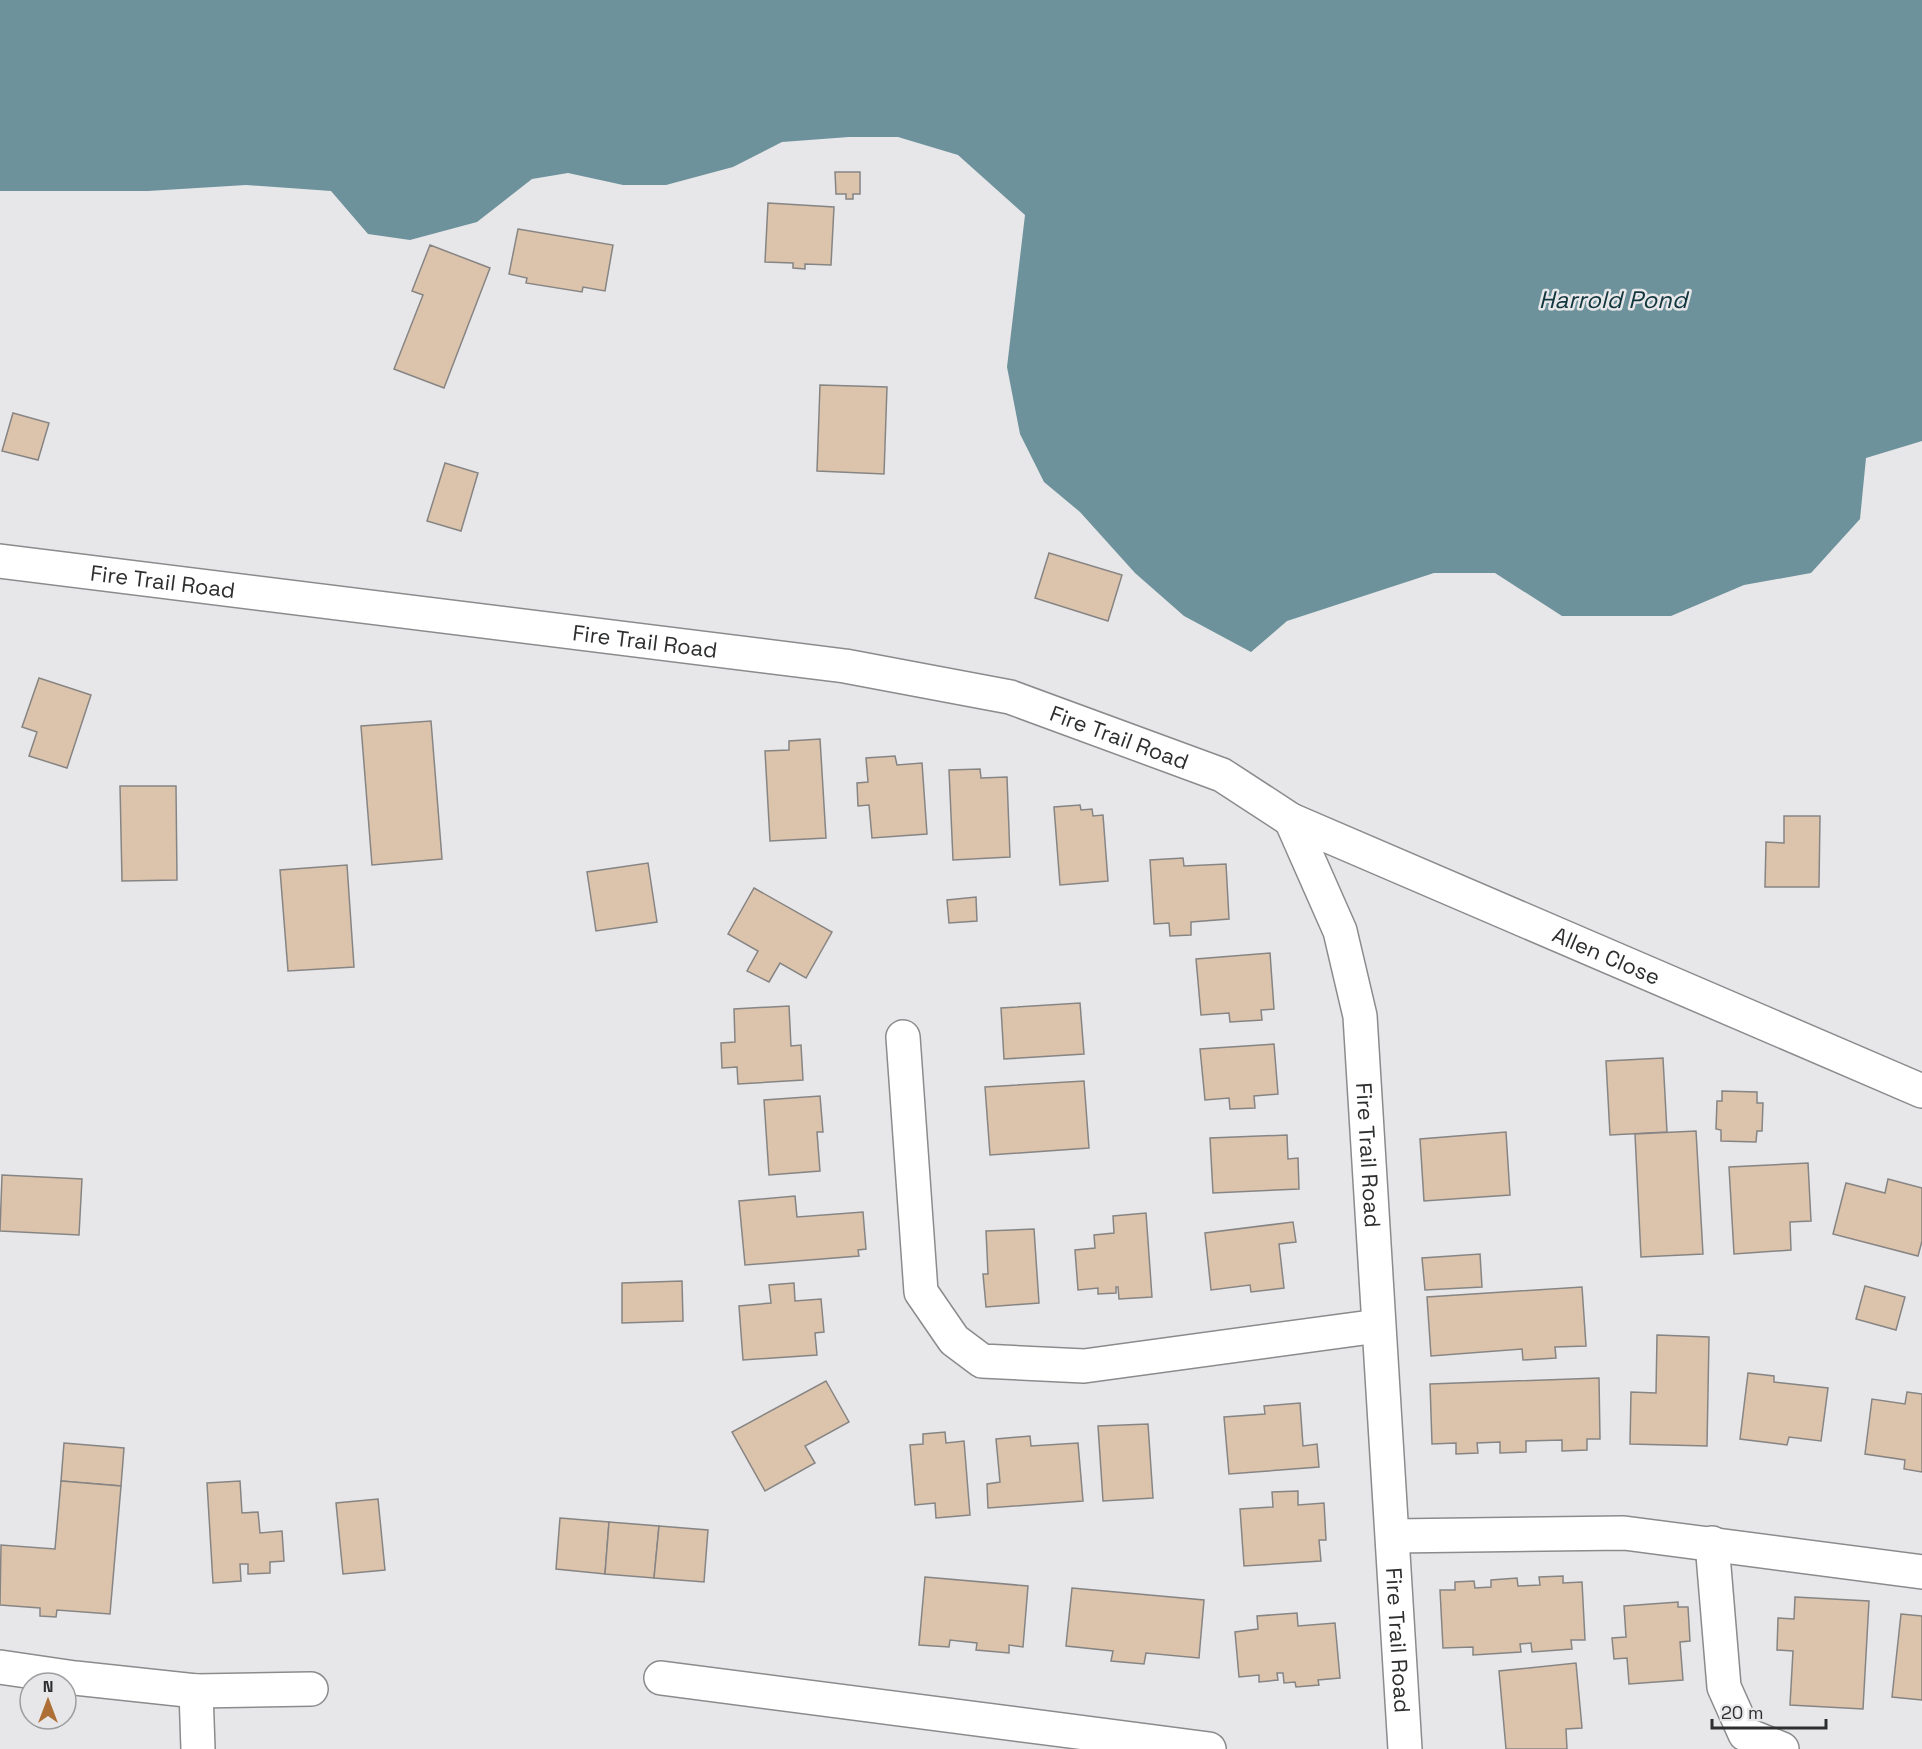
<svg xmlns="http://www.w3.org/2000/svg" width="1922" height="1749" viewBox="0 0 1922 1749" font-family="'Space Grotesk',sans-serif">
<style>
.water{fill:#6e929c}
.building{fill:#dcc3ac;stroke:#878584;stroke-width:1.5}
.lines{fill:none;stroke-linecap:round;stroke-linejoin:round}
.minor-casing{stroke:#8a8b8c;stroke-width:36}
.minor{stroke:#fff;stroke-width:33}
.labels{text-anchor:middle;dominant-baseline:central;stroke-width:5;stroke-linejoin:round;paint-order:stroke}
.street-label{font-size:22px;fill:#2d2e2e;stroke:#e7e7e9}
.water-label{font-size:24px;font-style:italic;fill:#11363e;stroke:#e7e7e9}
</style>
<rect width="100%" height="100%" fill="#e7e7e9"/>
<path class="water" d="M0,0H1922V441L1866,458L1860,519L1811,573L1744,585L1671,616H1562L1495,573H1434L1287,621L1251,652L1184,616L1135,573L1080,512L1044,482L1020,434L1007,367L1025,215L958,155L898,137H849L782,142L733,167L666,185H623L568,173L532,179L477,222L410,240L368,234L331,191L246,185L148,191H0Z"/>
<g class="building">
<path d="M835,172H860V194H853V199H846V194H836Z"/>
<path d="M768,203L834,207L831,265L805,264V269L793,268V263L765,262Z"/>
<path d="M518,229L613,245L605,291L583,287L582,292L526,283L527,278L509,274Z"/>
<path d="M430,245L490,268L444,388L394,369L423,295L412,291Z"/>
<path d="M820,385L887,387L884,474L817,471Z"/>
<path d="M13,413L49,423L38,460L2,451Z"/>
<path d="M445,463L478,473L461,531L427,521Z"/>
<path d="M1049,553L1122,575L1108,621L1035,598Z"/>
<path d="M39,678L91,695L67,768L29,756L37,732L22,727Z"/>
<path d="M431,721L442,859L372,865L361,726Z"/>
<path d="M820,739L826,838L770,841L765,751L789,750V741Z"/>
<path d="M895,756L897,765L922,763L927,834L872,838L869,805L858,806L857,783L868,782L866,758Z"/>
<path d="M980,769L981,778L1007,777L1010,857L953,860L949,770Z"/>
<path d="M120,786H176L177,880L122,881Z"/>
<path d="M1080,805L1081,810L1092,809L1093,816L1103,815L1108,881L1060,885L1054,807Z"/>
<path d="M1784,816H1820L1819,887H1765L1766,842L1784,843Z"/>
<path d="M1183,858L1184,866L1226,864L1229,919L1191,922V935L1170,936L1169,923L1154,924L1150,860Z"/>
<path d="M648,863L657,922L596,931L587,872Z"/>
<path d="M347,865L354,967L288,971L280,870Z"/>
<path d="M754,888L832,932L806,978L780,963L769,982L747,971L758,951L728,934Z"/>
<path d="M976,897L977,921L949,923L947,900Z"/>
<path d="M1270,953L1274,1009L1261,1010L1262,1020L1230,1022L1229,1013L1201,1015L1196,959Z"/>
<path d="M1080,1003L1084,1054L1004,1059L1001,1008Z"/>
<path d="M789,1006L791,1046L801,1045L803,1080L738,1084L737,1067L722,1068L721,1043L735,1042L734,1009Z"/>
<path d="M1274,1044L1278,1094L1254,1096L1255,1108L1230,1109L1229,1098L1205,1100L1200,1049Z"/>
<path d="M1663,1058L1667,1132L1610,1135L1606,1061Z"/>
<path d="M1084,1081L1089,1148L990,1155L985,1087Z"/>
<path d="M1722,1091L1757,1092V1103H1763L1762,1131H1757L1756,1142L1721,1141V1130L1716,1129L1717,1101H1722Z"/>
<path d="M820,1096L823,1132H817L820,1171L769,1175L764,1100Z"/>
<path d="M1696,1131L1703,1254L1641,1257L1635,1134Z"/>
<path d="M1506,1132L1510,1195L1424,1201L1420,1139Z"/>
<path d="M1287,1135L1288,1159L1298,1158L1299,1189L1213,1193L1210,1138Z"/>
<path d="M1808,1163L1811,1221L1790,1222L1791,1250L1734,1254L1729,1167Z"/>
<path d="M2,1175L82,1179L79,1235L0,1231Z"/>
<path d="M1888,1179L1922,1188V1241L1918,1256L1833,1234L1846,1183L1885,1193Z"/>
<path d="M795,1196L797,1217L863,1212L866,1249L858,1250L859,1256L745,1265L739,1201Z"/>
<path d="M1146,1213L1152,1297L1119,1299L1118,1287H1116V1293L1098,1294V1288L1078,1290L1075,1250L1095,1248L1094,1235L1114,1233L1113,1216Z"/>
<path d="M1293,1222L1296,1242L1279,1244L1284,1288L1251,1292L1250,1285L1211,1290L1205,1233Z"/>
<path d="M1034,1229L1039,1303L986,1307L983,1274H988L986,1231Z"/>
<path d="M1480,1254L1482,1287L1425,1290L1422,1258Z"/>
<path d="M682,1281L683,1321L622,1323V1283Z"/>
<path d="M794,1283L795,1301L821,1299L824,1332L815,1333L817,1355L743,1360L739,1306L771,1303L769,1285Z"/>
<path d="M1865,1286L1905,1297L1896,1330L1856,1319Z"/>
<path d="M1582,1287L1586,1346L1555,1347L1556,1358L1523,1360L1522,1349L1431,1356L1427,1297Z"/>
<path d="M1657,1335L1709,1337L1707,1446L1630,1444L1631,1392L1656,1393Z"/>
<path d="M1748,1373L1774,1376V1382L1828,1388L1821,1441L1789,1437L1787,1445L1740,1439Z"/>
<path d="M1599,1378L1600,1439H1587V1450L1562,1451V1440L1526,1441V1452L1500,1453V1442L1477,1443L1478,1453L1456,1454V1443L1432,1444L1430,1384Z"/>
<path d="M826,1381L849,1422L805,1446L815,1463L765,1491L732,1432Z"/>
<path d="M1907,1392L1922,1394V1472L1904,1469L1905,1460L1865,1454L1872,1399L1905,1404Z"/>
<path d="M1300,1403L1303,1446L1317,1444L1319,1467L1229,1474L1224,1417L1265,1414L1264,1406Z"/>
<path d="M1148,1424L1153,1498L1103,1501L1098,1426Z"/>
<path d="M945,1432L946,1443L964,1441L970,1515L936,1518L935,1503L915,1505L910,1445L923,1444V1434Z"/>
<path d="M1030,1436L1031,1446L1078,1443L1083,1501L988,1508L987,1484L1000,1482L996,1439Z"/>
<path d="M64,1443L124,1448L121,1486L61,1481Z"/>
<path d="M61,1481L121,1486L110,1614L57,1610L56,1617L40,1616V1608L0,1605L1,1545L55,1549Z"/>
<path d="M240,1481L242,1513L258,1512L260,1533L282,1531L284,1561L270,1562V1573L248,1574V1564H240L241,1581L213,1583L207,1483Z"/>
<path d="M1298,1491V1505L1324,1503L1326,1540H1319L1321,1561L1244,1566L1240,1509L1273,1507L1272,1492Z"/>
<path d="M378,1499L385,1570L343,1574L336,1503Z"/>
<path d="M560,1518L609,1522L605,1574L556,1569Z"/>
<path d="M609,1522L659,1526L654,1578L605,1574Z"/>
<path d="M659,1526L708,1530L704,1582L654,1578Z"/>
<path d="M1563,1576V1583L1582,1582L1585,1640H1571L1572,1649L1532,1652L1531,1643L1520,1644L1521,1652L1473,1655V1647L1443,1648L1440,1590H1455V1582L1474,1581L1475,1588L1491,1587V1580L1517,1578L1518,1586L1540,1585L1539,1577Z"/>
<path d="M925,1577L1028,1586L1023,1647L1009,1645V1653L976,1650L977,1643L950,1640L949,1647L919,1645Z"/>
<path d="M1072,1588L1204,1600L1199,1658L1146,1653L1144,1664L1111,1661L1113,1651L1066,1646Z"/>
<path d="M1795,1597L1869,1601L1863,1709L1790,1705L1793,1651L1777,1650L1778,1618L1794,1619Z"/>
<path d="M1678,1602V1607H1688L1690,1641L1680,1642L1683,1680L1629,1684L1627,1658L1614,1659L1612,1638L1626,1637L1624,1606Z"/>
<path d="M1297,1613L1298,1626L1335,1623L1340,1678L1318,1680L1319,1685L1296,1687L1295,1682L1284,1683L1283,1673H1277L1278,1680L1259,1682V1675L1239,1677L1235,1632L1258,1629L1257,1616Z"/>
<path d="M1901,1614L1922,1616V1700L1892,1697Z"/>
<path d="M1576,1663L1582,1728L1566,1729L1567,1749H1506L1499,1671Z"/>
</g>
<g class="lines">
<g class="minor-casing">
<g id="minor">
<path id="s1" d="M0,561L845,666L1010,697L1222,775L1291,820L1922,1091"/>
<path id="s2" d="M1291,820L1340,931L1360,1016L1405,1749"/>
<path d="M903,1037L921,1292L954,1340L982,1361L1084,1366L1378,1326"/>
<path d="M1393,1536L1624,1533L1922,1572"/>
<path d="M1712,1543L1724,1687L1745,1734L1782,1749"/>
<path d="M0,1667L75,1678L196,1691L198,1749"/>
<path d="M661,1678L1209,1749"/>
<path d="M196,1691L311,1689"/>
</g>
</g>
<use href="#minor" class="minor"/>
</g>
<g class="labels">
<g class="street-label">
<text stroke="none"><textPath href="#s1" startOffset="164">Fire Trail Road</textPath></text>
<text stroke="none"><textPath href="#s1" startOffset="650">Fire Trail Road</textPath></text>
<text stroke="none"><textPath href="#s1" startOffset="1136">Fire Trail Road</textPath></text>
<text stroke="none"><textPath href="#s1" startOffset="1671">Allen Close</textPath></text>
<text stroke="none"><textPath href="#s2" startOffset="348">Fire Trail Road</textPath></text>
<text stroke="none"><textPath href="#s2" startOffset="834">Fire Trail Road</textPath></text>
</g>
<g class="water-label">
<text x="1613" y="299">Harrold Pond</text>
</g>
</g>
<g transform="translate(48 1701)"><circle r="28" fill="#e7e7e9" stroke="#9d9d9e" stroke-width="1.5"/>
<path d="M0-4.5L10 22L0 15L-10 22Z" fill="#ae6f36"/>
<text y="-9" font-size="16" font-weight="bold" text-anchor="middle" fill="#2d2e2e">N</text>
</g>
<path d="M1712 1719v9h114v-9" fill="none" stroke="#2d2e2e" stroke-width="3"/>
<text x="1721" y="1719" font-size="18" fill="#2d2e2e" stroke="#e7e7e9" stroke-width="4.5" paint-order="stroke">20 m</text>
</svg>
